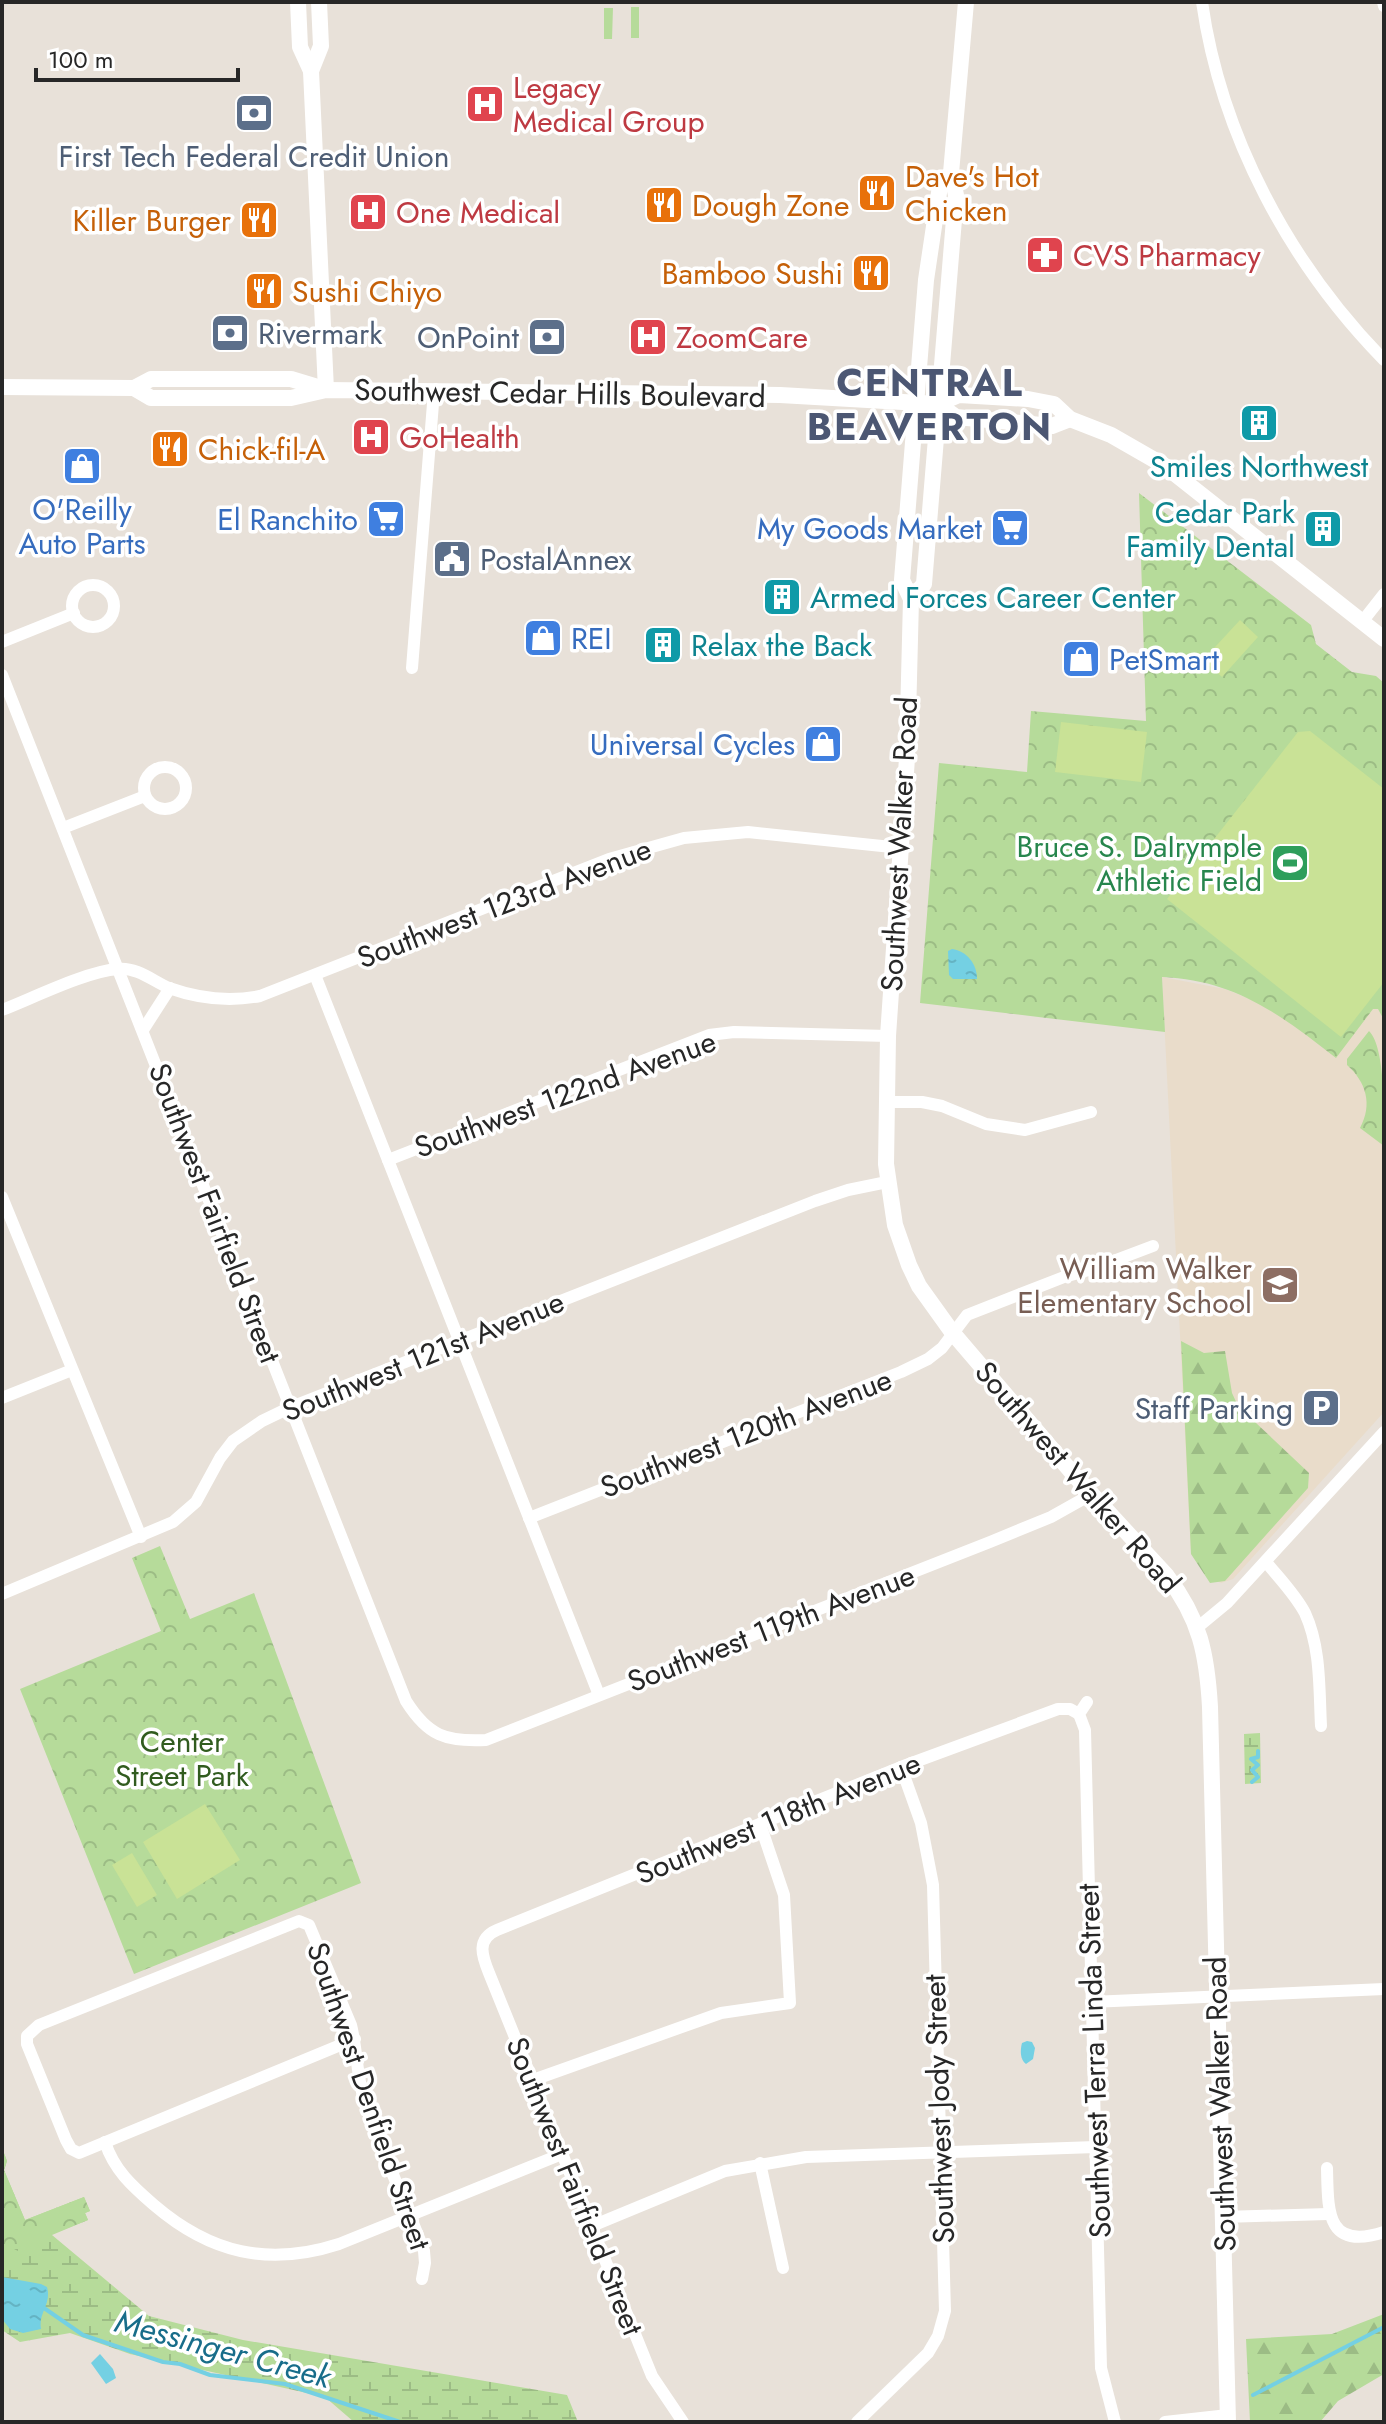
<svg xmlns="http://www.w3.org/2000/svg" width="1386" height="2424" viewBox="0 0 1386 2424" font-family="Jost,sans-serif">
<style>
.education{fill:#e9dcca}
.grass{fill:#b6db9a}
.forest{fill:url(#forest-firs)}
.wetland{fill:url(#wetland-marsh)}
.park{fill:url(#park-crowns)}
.pitch{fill:#c9e296}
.water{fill:url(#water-ripples)}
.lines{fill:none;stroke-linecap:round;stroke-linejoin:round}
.stream{stroke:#74d0e3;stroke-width:4}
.street{stroke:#fff;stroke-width:12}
.secondary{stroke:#fff;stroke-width:16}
.labels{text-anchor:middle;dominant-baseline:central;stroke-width:7;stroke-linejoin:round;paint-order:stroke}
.health-label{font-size:30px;fill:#be3a42;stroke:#fff;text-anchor:start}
.service-label{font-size:30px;fill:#4e5e75;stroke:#fff;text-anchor:start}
.food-label{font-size:30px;fill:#c56008;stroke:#fff;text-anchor:start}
.street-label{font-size:30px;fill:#272727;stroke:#fff}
.culture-label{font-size:30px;fill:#0d838f;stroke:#fff;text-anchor:start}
.shop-label{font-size:30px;fill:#366cbe;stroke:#fff;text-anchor:end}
.leisure-label{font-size:30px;fill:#27864d;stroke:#fff;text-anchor:end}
.education-label{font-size:30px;fill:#785e54;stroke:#fff;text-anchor:end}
.park-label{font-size:30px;fill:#315c1f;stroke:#fff}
.water-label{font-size:32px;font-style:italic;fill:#186d8a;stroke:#fff}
.district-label{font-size:38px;font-weight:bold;letter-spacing:2px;fill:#4c5773;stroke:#fff}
</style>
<defs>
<pattern id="forest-firs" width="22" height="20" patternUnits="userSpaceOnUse" patternTransform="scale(2)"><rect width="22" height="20" fill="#b6db9a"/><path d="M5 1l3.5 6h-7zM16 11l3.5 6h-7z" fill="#9cbc85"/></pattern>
<pattern id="wetland-marsh" width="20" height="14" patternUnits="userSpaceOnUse" patternTransform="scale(2)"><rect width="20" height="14" fill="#b6db9a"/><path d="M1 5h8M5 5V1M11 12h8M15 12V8" fill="none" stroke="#9cbc85"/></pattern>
<pattern id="park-crowns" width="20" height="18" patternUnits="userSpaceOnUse" patternTransform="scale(2)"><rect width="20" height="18" fill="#b6db9a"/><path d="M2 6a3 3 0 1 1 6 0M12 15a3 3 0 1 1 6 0" fill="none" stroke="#9cbc85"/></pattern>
<pattern id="water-ripples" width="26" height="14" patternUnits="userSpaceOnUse" patternTransform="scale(2)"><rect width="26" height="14" fill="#74d0e3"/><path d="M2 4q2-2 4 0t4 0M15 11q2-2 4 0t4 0" fill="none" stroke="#64b3c3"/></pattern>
</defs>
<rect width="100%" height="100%" fill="#e8e1d9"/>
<path class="education" d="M1162,977L1225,989L1260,1003L1287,1019L1378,1008L1384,1020V1412L1233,1579L1221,1583L1210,1578L1191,1554Z"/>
<g class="grass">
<rect x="631" y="7" width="8" height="31"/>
<path d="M604,8H613L612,39H604Z"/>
</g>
<g class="forest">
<path d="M1181,1341L1204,1353L1225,1351L1232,1393L1238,1406L1309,1473L1308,1488L1225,1581L1210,1583L1191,1554Z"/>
<path d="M1384,2314V2374L1338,2401L1320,2422H1250L1246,2339L1332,2334Z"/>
</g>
<g class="wetland">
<path d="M1260,1733L1261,1783L1245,1784L1244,1734Z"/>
<path d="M2,2148L7,2161L4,2170L25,2220L84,2197L90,2211L85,2213L88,2220L52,2235L149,2316L243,2340L567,2395L578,2422H354L325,2397L130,2354L70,2333L20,2342L2,2330Z"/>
</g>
<g class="park">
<path d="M1139,493L1311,625L1316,644L1352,672L1376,676L1384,683V1020L1378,1009H1373L1336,1058C1281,1015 1235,980 1162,977L1165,1032L920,1003L939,763L1027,772L1031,711L1146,721Z"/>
<path d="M1369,1031C1386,1047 1384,1119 1384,1146L1360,1128C1373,1104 1366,1082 1347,1065V1059Z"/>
<path d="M160,1546L190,1619L254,1593L361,1883L134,1974L20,1689L161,1631L132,1558Z"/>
<path d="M2,2148L7,2161L4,2170L25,2220L84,2197L90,2211L85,2213L88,2220L14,2249L24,2254L2,2263Z"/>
</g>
<g class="pitch">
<path d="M1240,620L1258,637L1222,677L1203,660Z"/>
<path d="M1061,722L1147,732L1141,782L1055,772Z"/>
<path d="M1310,731L1384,789V982L1341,1037L1167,899L1298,732Z"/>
<path d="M205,1804L240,1860L177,1899L143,1842Z"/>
<path d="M132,1853L157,1895L137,1907L112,1865Z"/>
</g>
<g class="water">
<path d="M952,949C967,951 977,964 977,979H953L949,975L948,951Z"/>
<path d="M1027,2041L1032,2042L1035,2048L1033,2059L1026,2064C1020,2060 1020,2050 1022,2043Z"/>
<path d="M2,2277L41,2284L47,2287C52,2304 38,2313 41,2329L23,2333L10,2329L2,2319Z"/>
<path d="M100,2354L113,2369L116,2378L106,2384L91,2363Z"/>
</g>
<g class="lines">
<g class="stream">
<path d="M1252,1782L1258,1777L1252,1770L1258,1765L1251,1759L1258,1757V1751"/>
<path d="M44,2308L83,2335L163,2362L180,2364L210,2375L285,2384L400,2422"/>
<path d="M1253,2395L1384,2327"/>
</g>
<g class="street">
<path d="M1202,2C1221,136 1290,264 1384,360"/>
<path d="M1383,2L1384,6"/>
<circle cx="93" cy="606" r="21"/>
<path d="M1362,622L1384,594"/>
<path d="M2,642L74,613"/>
<path d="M412,668L434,391"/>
<path d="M2,675L406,1701C428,1736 446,1742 486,1740L990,1542L1051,1517L1092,1494"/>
<circle cx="165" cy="788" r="21"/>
<path d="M63,828L145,796"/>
<path d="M315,975L599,1695"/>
<path d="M2,1010C33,998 87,971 118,969C137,967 153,981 169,988C200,999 229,1002 260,996L609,859L684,838L748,832L901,848"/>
<path d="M143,1030L170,988"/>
<path d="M886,1102H922L942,1106L986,1124L1025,1130L1091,1112"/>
<path d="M388,1160L709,1035L734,1032L888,1036"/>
<path d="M2,1197L141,1537"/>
<path d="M2,1398L72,1370"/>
<path d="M529,1518L901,1372L928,1359L942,1348L967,1315L1064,1277L1092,1269L1153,1246"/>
<path d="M1266,1562C1279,1578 1295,1594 1305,1613C1321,1648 1319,1688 1321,1726"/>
<path d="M2,1594L173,1522L196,1502L220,1458L233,1441L262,1421L291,1407L815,1201L848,1190L887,1182"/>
<path d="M1198,1627L1227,1603L1384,1432"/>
<path d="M1087,1702L1079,1714L1085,1730L1101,2368L1115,2422"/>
<path d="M1091,2002L1384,1989"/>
<path d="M355,2039L79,2153L71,2149L66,2140L27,2044V2036L39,2025L299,1921L309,1925L351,2025C357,2049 357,2078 364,2099C381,2151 405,2200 424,2251L425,2263L422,2279"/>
<path d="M533,2080L721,2013L790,2003L784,1895L760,1824"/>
<path d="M105,2142C114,2170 132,2186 154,2205C210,2253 268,2267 339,2244L562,2154"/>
<path d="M760,2163L783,2268"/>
<path d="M1327,2168C1328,2211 1326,2251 1384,2232"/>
<path d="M1223,2217L1328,2214"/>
<path d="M592,2226L725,2171L806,2157L1096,2147"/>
<path d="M683,2422L652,2376L489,1973C482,1956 476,1939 497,1930L901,1767L1058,1709H1070L1079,1714"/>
<path d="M857,2422L928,2353L938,2336L945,2311L933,1885L921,1823L901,1767"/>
<path d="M1165,2422L1228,2415"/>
</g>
<g class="secondary">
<path d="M298,2L300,47L311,71L326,390"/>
<path d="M311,71L321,46L319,2"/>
<path d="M951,173L940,186L926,280L902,580L911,599L907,758L888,1036L886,1164L895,1225L909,1265L919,1286L952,1332L1075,1476L1167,1576C1200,1619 1207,1654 1210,1707L1228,2422"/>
<path d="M2,387L134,388L151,379H291L324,389"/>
<path d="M134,388L151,398H291L326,390L780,395L938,404L959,395L1028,399L1054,404L1070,419L1111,435L1165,466L1384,639"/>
<path d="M938,404L956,417L1052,426L1070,419"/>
<path d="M911,599L924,584L956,195L951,173L966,2"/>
</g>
</g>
<defs>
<g id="hospital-square" transform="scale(2)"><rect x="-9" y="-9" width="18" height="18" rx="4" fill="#e0444e" stroke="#fff"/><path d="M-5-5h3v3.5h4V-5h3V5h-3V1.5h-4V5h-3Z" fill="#fff"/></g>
<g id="bank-square" transform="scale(2)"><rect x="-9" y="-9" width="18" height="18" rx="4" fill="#5c6f8a" stroke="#fff"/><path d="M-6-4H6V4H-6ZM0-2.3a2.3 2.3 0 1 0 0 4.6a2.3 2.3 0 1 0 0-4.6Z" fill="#fff"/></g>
<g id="restaurant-square" transform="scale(2)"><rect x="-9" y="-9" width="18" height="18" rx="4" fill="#e8710a" stroke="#fff"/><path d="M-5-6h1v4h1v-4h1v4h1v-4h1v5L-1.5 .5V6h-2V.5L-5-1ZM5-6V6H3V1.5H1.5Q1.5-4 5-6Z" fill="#fff"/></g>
<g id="pharmacy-square" transform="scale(2)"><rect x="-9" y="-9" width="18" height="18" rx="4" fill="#e0444e" stroke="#fff"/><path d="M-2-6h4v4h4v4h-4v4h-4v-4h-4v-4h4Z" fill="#fff"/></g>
<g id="building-square" transform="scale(2)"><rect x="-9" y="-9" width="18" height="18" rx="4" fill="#0f9aa8" stroke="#fff"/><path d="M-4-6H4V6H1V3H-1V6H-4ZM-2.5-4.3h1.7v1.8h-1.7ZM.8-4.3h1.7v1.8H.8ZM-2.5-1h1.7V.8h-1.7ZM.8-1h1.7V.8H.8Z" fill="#fff"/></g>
<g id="shop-square" transform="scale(2)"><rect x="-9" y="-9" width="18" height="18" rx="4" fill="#3f7fe0" stroke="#fff"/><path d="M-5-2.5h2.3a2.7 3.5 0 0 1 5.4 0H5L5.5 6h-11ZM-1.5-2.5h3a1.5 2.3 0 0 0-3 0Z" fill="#fff"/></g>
<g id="supermarket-square" transform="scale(2)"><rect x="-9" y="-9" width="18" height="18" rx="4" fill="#3f7fe0" stroke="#fff"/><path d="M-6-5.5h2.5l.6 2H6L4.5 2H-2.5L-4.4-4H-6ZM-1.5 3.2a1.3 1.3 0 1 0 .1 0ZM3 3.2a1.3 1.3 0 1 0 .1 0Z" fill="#fff"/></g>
<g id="civic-square" transform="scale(2)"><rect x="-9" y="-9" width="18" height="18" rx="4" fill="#5c6f8a" stroke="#fff"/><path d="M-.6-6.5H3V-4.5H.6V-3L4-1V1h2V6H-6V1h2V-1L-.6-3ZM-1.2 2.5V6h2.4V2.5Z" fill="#fff"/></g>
<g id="stadium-square" transform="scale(2)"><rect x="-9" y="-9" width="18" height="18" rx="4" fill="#2e9e5b" stroke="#fff"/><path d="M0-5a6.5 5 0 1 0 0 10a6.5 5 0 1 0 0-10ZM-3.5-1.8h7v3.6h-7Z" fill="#fff"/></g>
<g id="school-square" transform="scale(2)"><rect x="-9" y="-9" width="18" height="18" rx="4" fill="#8d6e63" stroke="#fff"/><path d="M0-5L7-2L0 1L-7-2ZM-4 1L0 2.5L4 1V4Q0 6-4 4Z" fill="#fff"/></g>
<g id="parking-square" transform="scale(2)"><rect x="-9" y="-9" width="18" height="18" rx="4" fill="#5c6f8a" stroke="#fff"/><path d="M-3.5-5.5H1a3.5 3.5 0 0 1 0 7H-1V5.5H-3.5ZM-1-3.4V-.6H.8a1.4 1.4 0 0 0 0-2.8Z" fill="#fff"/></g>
</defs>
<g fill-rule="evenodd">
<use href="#hospital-square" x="485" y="104"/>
<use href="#bank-square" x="254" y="113"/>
<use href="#restaurant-square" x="877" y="193"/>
<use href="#restaurant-square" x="664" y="205"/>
<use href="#hospital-square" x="368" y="212"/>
<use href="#restaurant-square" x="259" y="220"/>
<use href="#pharmacy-square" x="1045" y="255"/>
<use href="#restaurant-square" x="871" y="273"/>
<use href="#restaurant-square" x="264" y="291"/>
<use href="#bank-square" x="230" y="333"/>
<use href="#bank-square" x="547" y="337"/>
<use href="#hospital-square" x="648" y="337"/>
<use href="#building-square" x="1259" y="423"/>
<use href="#hospital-square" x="371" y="437"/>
<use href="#restaurant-square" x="170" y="449"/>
<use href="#shop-square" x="82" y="466"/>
<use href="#supermarket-square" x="386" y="519"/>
<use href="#supermarket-square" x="1010" y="528"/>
<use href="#building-square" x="1323" y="529"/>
<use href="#civic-square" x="452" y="559"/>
<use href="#building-square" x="782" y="597"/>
<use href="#shop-square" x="543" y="638"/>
<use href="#building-square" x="663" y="645"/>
<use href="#shop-square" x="1081" y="659"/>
<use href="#shop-square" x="823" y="744"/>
<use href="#stadium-square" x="1290" y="863"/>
<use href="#school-square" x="1280" y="1285"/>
<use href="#parking-square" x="1321" y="1408"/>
</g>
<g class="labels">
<g class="health-label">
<text x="513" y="87">Legacy<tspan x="513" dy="34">Medical Group</tspan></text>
<text x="396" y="212">One Medical</text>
<text x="1073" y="255">CVS Pharmacy</text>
<text x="676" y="337">ZoomCare</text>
<text x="399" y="437">GoHealth</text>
</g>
<g class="service-label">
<text x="254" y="156" text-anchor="middle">First Tech Federal Credit Union</text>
<text x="258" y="333">Rivermark</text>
<text x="519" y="337" text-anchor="end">OnPoint</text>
<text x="480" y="559">PostalAnnex</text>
<text x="1293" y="1408" text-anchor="end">Staff Parking</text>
</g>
<g class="food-label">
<text x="905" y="176">Dave's Hot<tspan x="905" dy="34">Chicken</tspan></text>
<text x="692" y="205">Dough Zone</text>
<text x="231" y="220" text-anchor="end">Killer Burger</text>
<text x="843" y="273" text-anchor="end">Bamboo Sushi</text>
<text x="292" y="291">Sushi Chiyo</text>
<text x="198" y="449">Chick-fil-A</text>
</g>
<g class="street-label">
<text transform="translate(560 393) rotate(1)">Southwest Cedar Hills Boulevard</text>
<text transform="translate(899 844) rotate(-87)">Southwest Walker Road</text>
<text transform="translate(504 903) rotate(-21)">Southwest 123rd Avenue</text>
<text transform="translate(565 1094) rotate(-20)">Southwest 122nd Avenue</text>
<text transform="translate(215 1213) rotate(69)">Southwest Fairfield Street</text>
<text transform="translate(423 1356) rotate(-22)">Southwest 121st Avenue</text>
<text transform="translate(746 1433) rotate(-21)">Southwest 120th Avenue</text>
<text transform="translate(1078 1477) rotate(49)">Southwest Walker Road</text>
<text transform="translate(771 1628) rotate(-21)">Southwest 119th Avenue</text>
<text transform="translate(778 1818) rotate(-22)">Southwest 118th Avenue</text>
<text transform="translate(1094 2061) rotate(-92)">Southwest Terra Linda Street</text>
<text transform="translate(369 2096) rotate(71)">Southwest Denfield Street</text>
<text transform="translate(1220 2104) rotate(-92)">Southwest Walker Road</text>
<text transform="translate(939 2109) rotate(-92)">Southwest Jody Street</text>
<text transform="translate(575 2186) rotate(68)">Southwest Fairfield Street</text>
</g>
<g class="culture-label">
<text x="1259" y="466" text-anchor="middle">Smiles Northwest</text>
<text x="1295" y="512" text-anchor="end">Cedar Park<tspan x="1295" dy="34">Family Dental</tspan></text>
<text x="810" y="597">Armed Forces Career Center</text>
<text x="691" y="645">Relax the Back</text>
</g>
<g class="shop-label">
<text x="82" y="509" text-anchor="middle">O'Reilly<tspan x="82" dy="34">Auto Parts</tspan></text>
<text x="358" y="519">El Ranchito</text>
<text x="982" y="528">My Goods Market</text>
<text x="571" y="638" text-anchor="start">REI</text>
<text x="1109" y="659" text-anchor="start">PetSmart</text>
<text x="795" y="744">Universal Cycles</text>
</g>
<g class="leisure-label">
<text x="1262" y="846">Bruce S. DaIrymple<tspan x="1262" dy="34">Athletic Field</tspan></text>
</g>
<g class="education-label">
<text x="1252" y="1268">William Walker<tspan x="1252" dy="34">Elementary School</tspan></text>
</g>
<g class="park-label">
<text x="182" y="1741">Center<tspan x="182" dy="34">Street Park</tspan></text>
</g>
<g class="water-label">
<text transform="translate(223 2349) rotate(15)">Messinger Creek</text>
</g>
<g class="district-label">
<text x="930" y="382">CENTRAL<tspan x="930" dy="44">BEAVERTON</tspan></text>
</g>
</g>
<rect width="1386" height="2424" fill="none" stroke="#272727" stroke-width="8"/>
<path d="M36 68v12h202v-12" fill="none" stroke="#272727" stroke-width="4"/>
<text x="48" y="68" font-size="24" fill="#272727" stroke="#ffffff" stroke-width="6" paint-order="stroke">100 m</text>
</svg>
